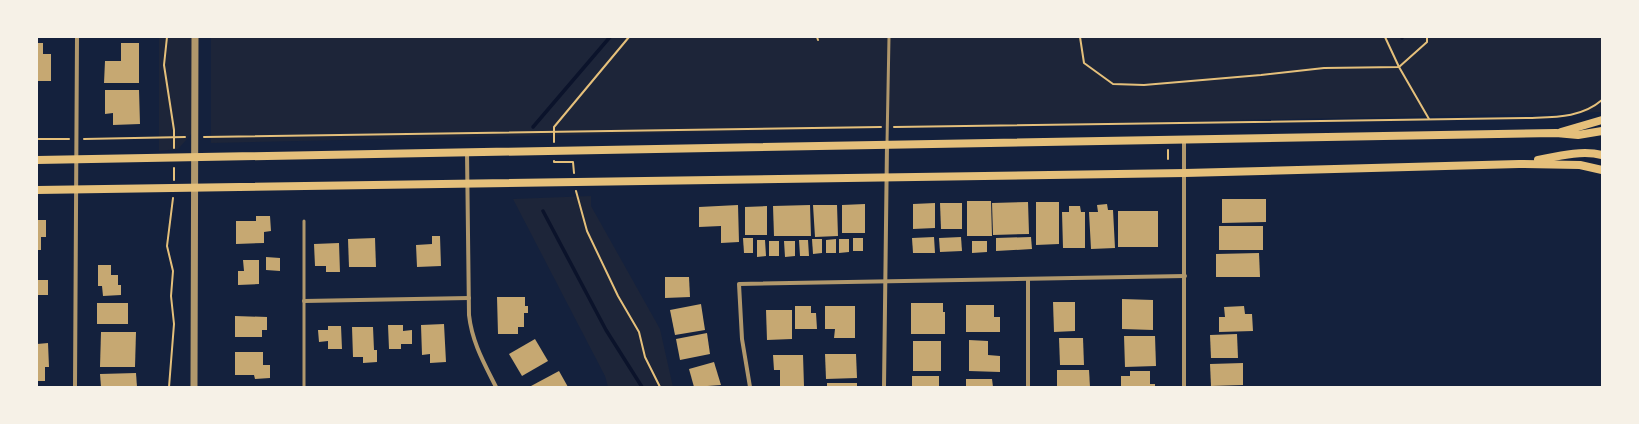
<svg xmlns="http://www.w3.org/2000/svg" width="1639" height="424" viewBox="0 0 1639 424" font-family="'PT Serif',serif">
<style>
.green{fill:#1d2539}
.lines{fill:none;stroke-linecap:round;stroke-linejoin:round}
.stream{stroke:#0b132b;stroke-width:3.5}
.building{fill:#c6a872}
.path{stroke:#e5c07b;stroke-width:2}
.service{stroke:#b1986c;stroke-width:3}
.minor{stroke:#b1986c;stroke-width:4}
.tertiary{stroke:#b1986c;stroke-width:7}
.secondary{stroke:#e5c07b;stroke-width:8}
</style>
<rect width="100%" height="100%" fill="#14213d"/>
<g class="green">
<path d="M159,37H194L195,130L178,149L159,151Z"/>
<path d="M211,37H1602V112L211,143Z"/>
<path d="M591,196V206L660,329L673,387H608L605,376L513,199Z"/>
</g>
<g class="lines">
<g class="stream">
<path d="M1402,37V38"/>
<path d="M533,127L610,37"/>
<path d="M543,211L606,330L642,387"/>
</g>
</g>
<g class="building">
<path d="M37,43H43V54H51V81H37Z"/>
<path d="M121,43H139V83H104L105,61H121Z"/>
<path d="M105,90H139L140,124L113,125V113L105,114Z"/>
<path d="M1222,199H1266V222L1222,223Z"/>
<path d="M967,201H991L992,236H967Z"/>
<path d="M1028,202L1029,234L993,235L992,203Z"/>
<path d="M1036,202H1059V244L1036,245Z"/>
<path d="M935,203V228L913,229V204Z"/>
<path d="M940,203H962V229H941Z"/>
<path d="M865,204V233H842V205Z"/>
<path d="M1107,204L1108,210H1113L1115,248L1091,249L1089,212H1098L1097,205Z"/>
<path d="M738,205L739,242L721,243V226L699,227V207Z"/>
<path d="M810,205L811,236H774L773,206Z"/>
<path d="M813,205H837L838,236L815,237Z"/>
<path d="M767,206V235H745V207Z"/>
<path d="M1069,206H1080L1081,212H1085V248H1063L1062,212H1069Z"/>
<rect x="1118" y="211" width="40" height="36"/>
<path d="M256,216H270L271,231L264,232V243L236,244V221H256Z"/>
<path d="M37,220H46V237H41V250H37Z"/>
<rect x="1219" y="226" width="44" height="24"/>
<path d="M432,236H440L441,266L417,267L416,245L432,244Z"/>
<path d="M934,237L935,253H913L912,238Z"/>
<path d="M961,237L962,251L940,252L939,238Z"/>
<path d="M1031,237L1032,249L996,251V238Z"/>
<path d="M375,238L376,267H349L348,239Z"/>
<path d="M743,238H753V253H744Z"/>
<rect x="853" y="238" width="10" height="13"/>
<path d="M812,239H822V253L813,254Z"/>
<path d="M836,239V253H826V240Z"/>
<path d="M839,239H849V252L839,253Z"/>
<path d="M757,240H765L766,256L757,257Z"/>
<path d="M799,240H808L809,256H800Z"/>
<rect x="769" y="241" width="10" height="15"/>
<path d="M784,241H795V256L785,257Z"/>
<path d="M972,241H987V252L972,253Z"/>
<path d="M339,243L340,272H326V266H315L314,244Z"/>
<path d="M1259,253L1260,277H1216V254Z"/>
<path d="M266,257L280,258V271L266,270Z"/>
<path d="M243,260H259V284L238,285V271H244Z"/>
<path d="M98,265H111V275H118V285H121V295L103,296L102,286H98Z"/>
<path d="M665,277H689L690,297L665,298Z"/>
<rect x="37" y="280" width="11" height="15"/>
<path d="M497,297H525V306H528V313H524V327H518V334H498Z"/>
<path d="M1122,299L1153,300V330L1122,329Z"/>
<path d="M1053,302H1075V331L1054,332Z"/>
<rect x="97" y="303" width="31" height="21"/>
<path d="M911,303H943V312H945V334H911Z"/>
<path d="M701,304L705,330L675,335L670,310Z"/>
<path d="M966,305H994V317H1000V332H966Z"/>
<path d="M795,306H811V313H816L817,329H795Z"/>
<path d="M825,306H855V338H834L835,329H825Z"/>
<path d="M1244,306L1245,314H1252L1253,331L1219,332V317H1225L1224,307Z"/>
<path d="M766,310H792V339L767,340Z"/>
<path d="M235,316L267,317V330H262V337H235Z"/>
<path d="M444,324L446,362L430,363V354L422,355L421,325Z"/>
<path d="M388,325H403V331L412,330V344H401V349H389Z"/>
<path d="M328,326H341L342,349H328V341L319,342L318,330H328Z"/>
<path d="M352,327H373L374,350H377V362L363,363V357H353Z"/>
<path d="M101,332H136L135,367H100Z"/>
<path d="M707,333L710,354L680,360L676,339Z"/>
<path d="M1237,334L1238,358H1211L1210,335Z"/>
<path d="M1124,336H1155L1156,366L1125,367Z"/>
<path d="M1059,338H1083L1084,365H1060Z"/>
<path d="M535,339L548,361L522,376L509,354Z"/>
<path d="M969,340L988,341V355L1000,356V372L969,371Z"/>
<rect x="913" y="341" width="28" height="30"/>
<path d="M48,343L49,367H45V381H37V344Z"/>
<path d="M235,352H263V365H270V378L255,379L254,375H235Z"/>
<path d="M825,354H856L857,378L826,379Z"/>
<path d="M773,355H803L804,386H780V370H774Z"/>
<path d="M714,362L721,385L694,387L689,369Z"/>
<path d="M1243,363V385L1211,386L1210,364Z"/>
<path d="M1057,370H1089L1090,387H1057Z"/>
<path d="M559,371L568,387H531V386Z"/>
<path d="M1130,371H1150V384H1155V387H1121V376H1130Z"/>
<path d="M136,373L137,387H101L100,374Z"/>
<rect x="912" y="376" width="27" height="11"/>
<path d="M966,379H992L993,387H966Z"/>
<rect x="827" y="383" width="30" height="4"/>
<rect x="37" y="386" width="10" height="1"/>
</g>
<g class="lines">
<g class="path">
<path d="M167,37L164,65L174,130V148"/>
<path d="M817,37L818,40"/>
<path d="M1080,37L1084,63L1113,84L1144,85L1261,75L1324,68L1399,67L1385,37"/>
<path d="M1427,37V42L1399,67L1429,119"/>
<path d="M894,127L1529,118C1555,117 1581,118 1602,100"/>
<path d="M204,137L881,127"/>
<path d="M37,139H69"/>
<path d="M84,139L185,137"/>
<path d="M554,142V127L629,37"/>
<path d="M1168,150V159"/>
<path d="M554,161V162H573L574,173"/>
<path d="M174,180V168"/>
<path d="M576,191L587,231L618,296L639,332L645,357L660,387"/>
<path d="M169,387L174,324L171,296L173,271L167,246L173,198"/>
</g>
<g class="service">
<path d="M887,143L889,37"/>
<path d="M304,387V221"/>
</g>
<g class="minor">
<path d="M1184,140V387"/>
<path d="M467,152L469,315C472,342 484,363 496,387"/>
<path d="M304,301L469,298"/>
<path d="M75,387L77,37"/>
<path d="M750,387L742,339L739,284L1185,276"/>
<path d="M884,387L887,145"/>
<path d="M1028,387V279"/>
</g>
<path class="tertiary" d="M194,387L195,37"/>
<g class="secondary">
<path d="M1561,132L1602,120"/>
<path d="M37,160L1556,133L1578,135L1602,131"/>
<path d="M1538,160C1558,156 1582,150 1602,155"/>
<path d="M37,190L1185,173L1519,164L1580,165L1602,170"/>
</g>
</g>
<rect width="1639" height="424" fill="none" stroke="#f6f1e7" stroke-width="76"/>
</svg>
